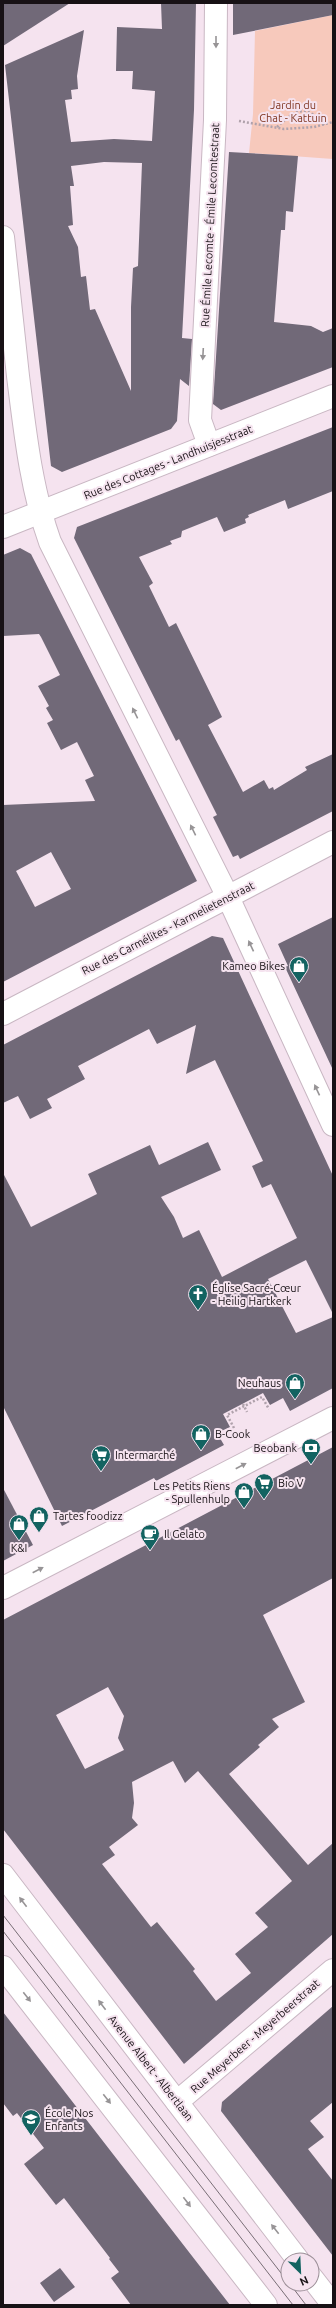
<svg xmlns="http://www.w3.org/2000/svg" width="336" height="2308" viewBox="0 0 336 2308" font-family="Ubuntu,sans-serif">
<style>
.green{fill:#f7c9bc}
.building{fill:#716978;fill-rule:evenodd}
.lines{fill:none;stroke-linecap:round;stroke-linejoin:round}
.street-casing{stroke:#c9b7c3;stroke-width:24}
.secondary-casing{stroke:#c9b7c3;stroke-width:24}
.path{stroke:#b0a2ac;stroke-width:2.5;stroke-dasharray:2 2;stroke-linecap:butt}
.street{stroke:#fff;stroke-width:22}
.secondary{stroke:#fff;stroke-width:22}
.tram{stroke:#796e76;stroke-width:1}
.oneway{fill:#979496}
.labels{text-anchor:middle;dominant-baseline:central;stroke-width:4;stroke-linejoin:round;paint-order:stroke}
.park-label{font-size:11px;fill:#813723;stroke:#f5e3ef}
.street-label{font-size:11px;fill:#171115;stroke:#f5e3ef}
.poi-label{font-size:11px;fill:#171115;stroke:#f5e3ef;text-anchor:start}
</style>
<rect width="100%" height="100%" fill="#f5e3ef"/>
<path class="green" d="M333,15V159L249,153L253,114L255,31Z"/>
<g class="building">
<path d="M3,3H70L3,46Z"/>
<path d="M161,3H196L194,110L182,338L192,339L189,386L180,379L177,421L171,429L62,472L51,466L5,65L84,30L77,76L78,89L71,90L72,99L65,100L71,142L114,139L152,141L155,91L132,89L133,71H116L117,27L162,29ZM104,162L142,163L138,266L133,268L131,307V391L95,309L90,310L86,276L81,277L78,247L68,226L73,225L70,186H74L71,166Z"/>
<path d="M233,3H333V15L233,35Z"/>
<path d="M229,152L298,156L293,212L286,211L285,230H281L274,322L311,326L323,332L333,328V367L221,410L213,404Z"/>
<path d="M333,427V491L288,509L285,500L248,515L249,517L245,519L246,523L224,532L217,517L182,531L181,537L170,541L172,544L139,557L153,583L149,586L169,627L176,623L222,717L208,725L243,792L264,780L269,789L273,787L274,790L307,770L305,767L333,754V811L240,859L238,855L233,857L213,817L217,815L179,739L176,741L74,538L77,527Z"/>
<path d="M20,548L31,554L197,881L3,982V805L95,801L85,780L94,776L77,742L61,750L47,723L53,720L46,708L49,706L38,686L60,675L41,637L39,634L3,636V555ZM51,852L71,889L35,907L16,871Z"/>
<path d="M333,917V1070L285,967L288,966L278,944Z"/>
<path d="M212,936L223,938L333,1176V1314L306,1260L268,1279L296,1333L333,1317V1388L290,1411L283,1398L270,1405L263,1393L223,1414L230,1427L217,1433L224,1445L156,1481L154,1478L62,1526L3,1406V1173L31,1227L97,1194L88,1174L150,1145L159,1165L208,1142L221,1170L161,1197L174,1217L183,1238L199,1230L222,1277L297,1238L271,1184L262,1188L252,1166L263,1161L215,1060L186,1074L196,1025L157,1044L149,1029L78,1066L85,1079L47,1099L52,1108L30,1119L18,1096L3,1103V1045Z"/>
<path d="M333,1447V1578L263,1615L305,1702L272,1719L279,1727L258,1745L260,1747L229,1774L308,1865L333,1843V1934L184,2064L3,1829V1620ZM108,1687L124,1716L118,1738L124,1750L85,1769L56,1715ZM173,1761L185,1783L198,1771L292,1881L255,1913L268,1927L235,1954L251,1973L216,2001L193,1971L195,1969L157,1922L151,1927L102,1864L115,1855L109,1847L138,1825L132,1818L134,1803L132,1782Z"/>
<path d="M3,1488L33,1545L3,1561Z"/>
<path d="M333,2006V2102L310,2121L324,2137L308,2149L333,2181V2256L221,2111L222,2102Z"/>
<path d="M3,2012L37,2056L230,2305H131L111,2278L119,2272L109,2259L110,2258L64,2198L56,2205L24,2164L44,2148L17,2113L13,2116L3,2103Z"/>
<path d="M60,2268L75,2287L54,2302L40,2283Z"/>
</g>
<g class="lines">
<g class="street-casing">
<g id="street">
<path d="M3,237C8,283 13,329 18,376C25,432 31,489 50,542L228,897L333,1125"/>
<path d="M209,445L200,420L215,120L216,3"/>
<path d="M3,527L333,396"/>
<path d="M3,1014L333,842"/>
<path d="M3,1588L333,1418"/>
<path d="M177,2102L333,1970"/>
</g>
</g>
<g class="secondary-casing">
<g id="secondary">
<path d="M3,1875L298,2260"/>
<path d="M3,1967L266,2305"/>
<path d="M312,2278L333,2305"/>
</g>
</g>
<g class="path">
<path d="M239,121L284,129L314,127L333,122"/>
<path d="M277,127C295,110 306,103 324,125"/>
<path d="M243,1404L247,1412"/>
<path d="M234,1428L227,1415L262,1397L269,1409"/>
</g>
<use href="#street" class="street"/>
<use href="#secondary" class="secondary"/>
<g class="tram">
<path d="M3,1915L288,2282"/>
<path d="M3,1931L293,2305"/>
<path d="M290,2284L306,2305"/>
</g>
</g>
<defs><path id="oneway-solid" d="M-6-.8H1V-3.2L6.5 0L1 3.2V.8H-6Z"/></defs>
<g class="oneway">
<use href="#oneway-solid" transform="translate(216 42) rotate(90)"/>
<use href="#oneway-solid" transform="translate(203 354) rotate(93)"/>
<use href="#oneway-solid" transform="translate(135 713) rotate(-116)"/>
<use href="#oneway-solid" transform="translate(193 830) rotate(-116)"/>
<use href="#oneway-solid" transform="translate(251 946) rotate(-115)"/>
<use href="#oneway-solid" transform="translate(317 1090) rotate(-115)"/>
<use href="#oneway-solid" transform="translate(241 1466) rotate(-28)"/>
<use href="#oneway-solid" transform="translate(38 1570) rotate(-27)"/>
<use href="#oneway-solid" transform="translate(23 1902) rotate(-127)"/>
<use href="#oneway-solid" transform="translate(27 1997) rotate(52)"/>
<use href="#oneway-solid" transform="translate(102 2005) rotate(-127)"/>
<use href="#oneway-solid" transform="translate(107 2099) rotate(52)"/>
<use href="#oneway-solid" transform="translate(187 2202) rotate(53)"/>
<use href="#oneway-solid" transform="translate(275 2229) rotate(-128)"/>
</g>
<defs>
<g id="shop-pin" transform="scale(1)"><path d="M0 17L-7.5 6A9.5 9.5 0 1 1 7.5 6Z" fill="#136361" stroke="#f5e3ef"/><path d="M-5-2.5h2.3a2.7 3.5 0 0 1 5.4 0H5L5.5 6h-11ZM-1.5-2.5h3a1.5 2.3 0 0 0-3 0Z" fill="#fff"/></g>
<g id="church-pin" transform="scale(1)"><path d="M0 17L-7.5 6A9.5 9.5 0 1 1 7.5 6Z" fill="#136361" stroke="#f5e3ef"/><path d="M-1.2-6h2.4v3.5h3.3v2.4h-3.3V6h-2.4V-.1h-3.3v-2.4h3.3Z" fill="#fff"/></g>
<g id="bank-pin" transform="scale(1)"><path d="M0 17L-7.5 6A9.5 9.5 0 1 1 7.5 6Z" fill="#136361" stroke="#f5e3ef"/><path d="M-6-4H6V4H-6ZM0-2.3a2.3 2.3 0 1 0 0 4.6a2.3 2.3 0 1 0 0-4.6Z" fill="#fff"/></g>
<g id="supermarket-pin" transform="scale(1)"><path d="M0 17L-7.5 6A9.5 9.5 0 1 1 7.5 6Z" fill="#136361" stroke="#f5e3ef"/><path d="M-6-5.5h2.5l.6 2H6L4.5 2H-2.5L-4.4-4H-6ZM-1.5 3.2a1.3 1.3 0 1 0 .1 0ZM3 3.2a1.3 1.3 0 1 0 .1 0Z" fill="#fff"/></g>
<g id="cafe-pin" transform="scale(1)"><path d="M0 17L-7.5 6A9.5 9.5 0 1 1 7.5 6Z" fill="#136361" stroke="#f5e3ef"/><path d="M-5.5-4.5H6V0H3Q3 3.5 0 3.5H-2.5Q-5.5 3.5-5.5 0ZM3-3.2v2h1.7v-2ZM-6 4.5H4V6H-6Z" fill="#fff"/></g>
<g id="school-pin" transform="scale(1)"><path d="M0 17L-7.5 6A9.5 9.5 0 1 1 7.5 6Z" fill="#136361" stroke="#f5e3ef"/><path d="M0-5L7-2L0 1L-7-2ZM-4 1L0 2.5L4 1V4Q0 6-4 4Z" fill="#fff"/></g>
</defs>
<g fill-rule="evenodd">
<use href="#shop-pin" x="299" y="966"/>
<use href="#church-pin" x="198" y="1294"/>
<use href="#shop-pin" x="295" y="1383"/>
<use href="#shop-pin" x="201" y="1434"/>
<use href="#bank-pin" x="311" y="1448"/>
<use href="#supermarket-pin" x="101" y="1455"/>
<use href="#supermarket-pin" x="264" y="1483"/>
<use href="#shop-pin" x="244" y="1492"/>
<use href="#shop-pin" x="39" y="1516"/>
<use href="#shop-pin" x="19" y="1524"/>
<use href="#cafe-pin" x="150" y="1534"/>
<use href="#school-pin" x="31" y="2119"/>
</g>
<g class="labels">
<g class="park-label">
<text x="293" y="105">Jardin du<tspan x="293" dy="13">Chat - Kattuin</tspan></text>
</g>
<g class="street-label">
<text transform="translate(210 225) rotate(-87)">Rue Émile Lecomte - Émile Lecomtestraat</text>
<text transform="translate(168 462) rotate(-22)">Rue des Cottages - Landhuisjesstraat</text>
<text transform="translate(168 928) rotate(-27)">Rue des Carmélites - Karmelietenstraat</text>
<text transform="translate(255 2036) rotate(-41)">Rue Meyerbeer - Meyerbeerstraat</text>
<text transform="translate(151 2068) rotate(52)">Avenue Albert - Albertlaan</text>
</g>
<g class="poi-label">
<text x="285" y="966" text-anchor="end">Kameo Bikes</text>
<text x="212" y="1288">Église Sacré-Cœur<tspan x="212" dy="13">- Heilig Hartkerk</tspan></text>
<text x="281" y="1383" text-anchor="end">Neuhaus</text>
<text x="215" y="1434">B-Cook</text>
<text x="297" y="1448" text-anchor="end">Beobank</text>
<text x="115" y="1455">Intermarché</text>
<text x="278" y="1483">Bio V</text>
<text x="230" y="1486" text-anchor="end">Les Petits Riens<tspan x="230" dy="13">- Spullenhulp</tspan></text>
<text x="53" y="1516">Tartes foodizz</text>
<text x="164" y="1534">Il Gelato</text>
<text x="19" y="1548" text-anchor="middle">K&amp;I</text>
<text x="45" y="2113">École Nos<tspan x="45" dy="13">Enfants</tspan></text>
</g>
</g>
<rect width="336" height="2308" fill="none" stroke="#171115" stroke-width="8"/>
<g transform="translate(300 2272) rotate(156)"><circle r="19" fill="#f5e3ef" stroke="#9c8f98"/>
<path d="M0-3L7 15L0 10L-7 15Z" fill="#136361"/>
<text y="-6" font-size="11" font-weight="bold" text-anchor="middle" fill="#171115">N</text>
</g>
</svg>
